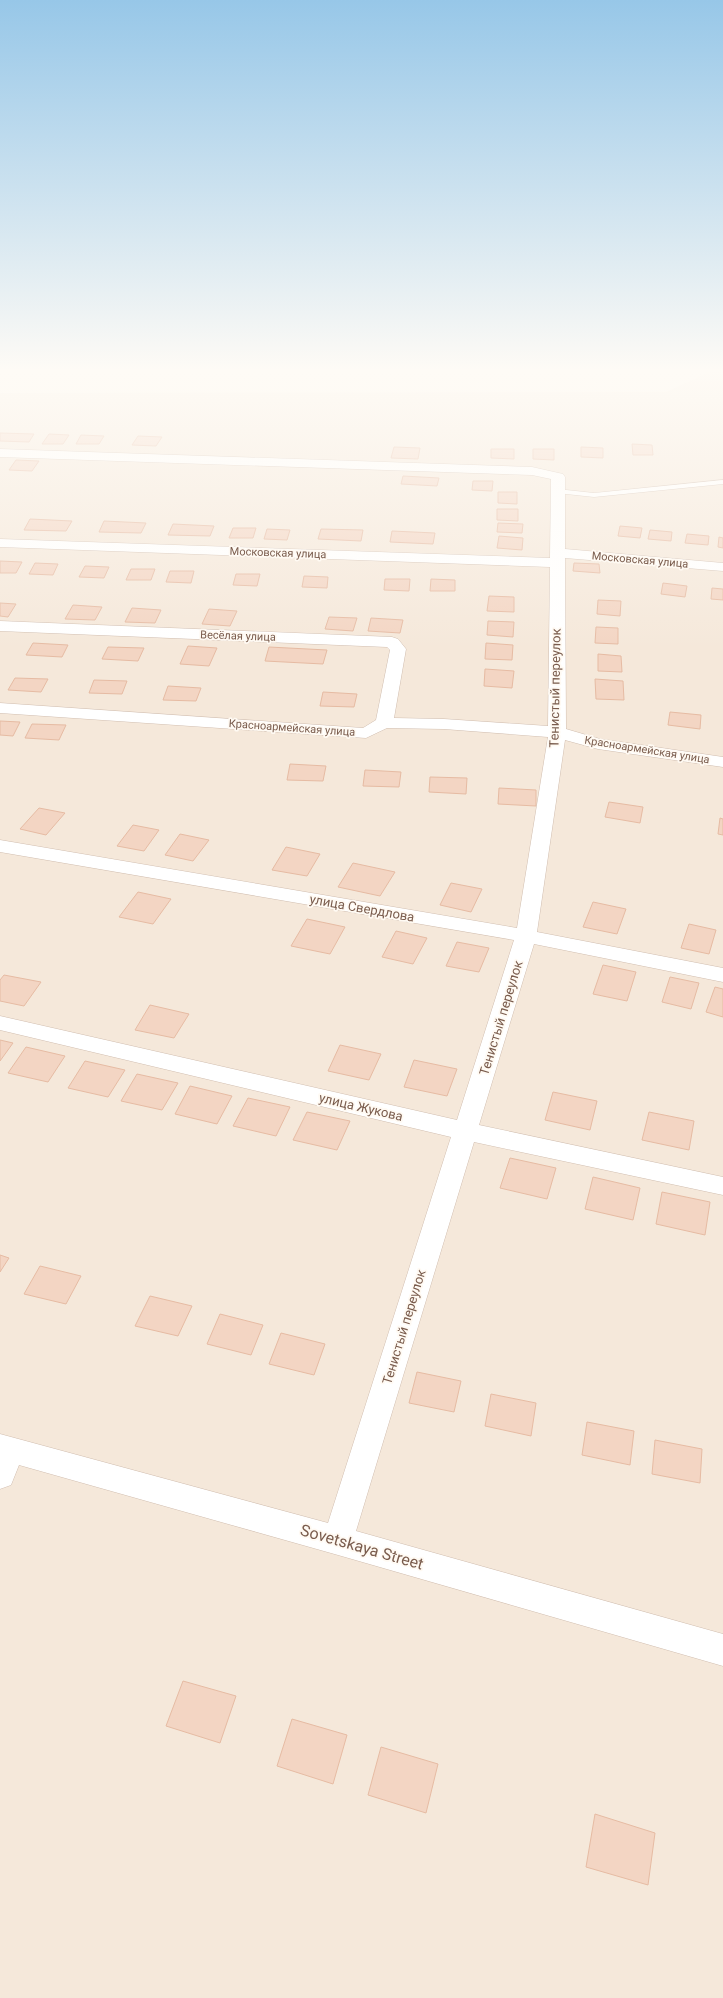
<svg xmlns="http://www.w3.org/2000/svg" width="723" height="1998" viewBox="0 0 723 1998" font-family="Roboto,sans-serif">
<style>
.residential{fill:#f5e8da}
.building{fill:#f3d5c3;stroke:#e6bba3}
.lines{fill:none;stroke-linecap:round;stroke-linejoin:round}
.lane-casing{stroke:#d1beb0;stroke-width:1}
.street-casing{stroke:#d1beb0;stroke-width:1}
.lane{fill:#fff;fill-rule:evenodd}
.street{fill:#fff;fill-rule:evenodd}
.labels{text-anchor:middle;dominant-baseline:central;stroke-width:3.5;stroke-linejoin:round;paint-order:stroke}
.far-street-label{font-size:11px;fill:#7a5c4d;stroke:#fffaf3}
.street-label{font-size:13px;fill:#7a5c4d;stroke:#fffaf3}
.near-street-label{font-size:16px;fill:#7a5c4d;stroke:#fffaf3}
</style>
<rect width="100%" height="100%" fill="#fdf6ec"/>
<path class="residential" d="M714,370H723V1998H0V393L666,392Z"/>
<g class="building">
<path d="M0,433L34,434L29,442L0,441Z"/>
<path d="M49,434L69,435L63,444H42Z"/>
<path d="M81,435L104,436L99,444H76Z"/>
<path d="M138,436L162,437L156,446L132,445Z"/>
<path d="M632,444L652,445L653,455H633Z"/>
<path d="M394,447L420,448L418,459L391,458Z"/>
<path d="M581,447L603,448V458L581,457Z"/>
<path d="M491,449H514V459L491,458Z"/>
<path d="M533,449H554V460L533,459Z"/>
<path d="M16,460L39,461L32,471L9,470Z"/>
<path d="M403,476L439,478L437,486L401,484Z"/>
<path d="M473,481H493L492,491L472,490Z"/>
<path d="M498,492H517V504L498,503Z"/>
<path d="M497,509H518V521L497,520Z"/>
<path d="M30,519L72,521L66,531L24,530Z"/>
<path d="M104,521L146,523L141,533L99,532Z"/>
<path d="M498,523L523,524L522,533L497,532Z"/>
<path d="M173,524L214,526L210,536L168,535Z"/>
<path d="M620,526L642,528L640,538L618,536Z"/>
<path d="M233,528H256L253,538H229Z"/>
<path d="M267,529L290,530L287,540L264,539Z"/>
<path d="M321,529L363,530L361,541L318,539Z"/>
<path d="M650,530L672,532L671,541L648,539Z"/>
<path d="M392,531L435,533L433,544L390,542Z"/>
<path d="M687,534L709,536L708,545L685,543Z"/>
<path d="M499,536L523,538L522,550L497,548Z"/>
<path d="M719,537L723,538V548L718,547Z"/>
<path d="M0,561L22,562L16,573H0Z"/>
<path d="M35,563L58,564L53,575L29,574Z"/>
<path d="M574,563L599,564L600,573L573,571Z"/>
<path d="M85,566L109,567L104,578L79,577Z"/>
<path d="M131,569H155L151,580H126Z"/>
<path d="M170,571H194L191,583L166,582Z"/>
<path d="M236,574H260L257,586L233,585Z"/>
<path d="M304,576L328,577L327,588L302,587Z"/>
<path d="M385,579H410L409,591L384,590Z"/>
<path d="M431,579L455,580V591H430Z"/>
<path d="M663,583L687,586L685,597L661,594Z"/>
<path d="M712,588L723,589V600L711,599Z"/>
<path d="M489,596L514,597V612L487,611Z"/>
<path d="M598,600L621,601L620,616L597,614Z"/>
<path d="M0,603L16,604L8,617L0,616Z"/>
<path d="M73,605L102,607L95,620L65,619Z"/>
<path d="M132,608L161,610L155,623L125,622Z"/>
<path d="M209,609L237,611L230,626L202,624Z"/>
<path d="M329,617L357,618L353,631L325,629Z"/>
<path d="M371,618L403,620L400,633L368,631Z"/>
<path d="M488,621L514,622L513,637L487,635Z"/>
<path d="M596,627L618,628V644L595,643Z"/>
<path d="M33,643L68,645L62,657L26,655Z"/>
<path d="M486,643L513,645L512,660L485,659Z"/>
<path d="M188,646L217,648L209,666L180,664Z"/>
<path d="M108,647L144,648L138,661L102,659Z"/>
<path d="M269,647L327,650L323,664L265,661Z"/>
<path d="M598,654L621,656L622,672L598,671Z"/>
<path d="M485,669L514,671L512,688L484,686Z"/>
<path d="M15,678L48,679L41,692L8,690Z"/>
<path d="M595,679L623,681L624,700L596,699Z"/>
<path d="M94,680L127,681L122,694L89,693Z"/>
<path d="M168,686L201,688L196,701L163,700Z"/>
<path d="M323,692L357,694L354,707L320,706Z"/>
<path d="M670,712L701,715L700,729L668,725Z"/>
<path d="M0,721L20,722L13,736L0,735Z"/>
<path d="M32,724L66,725L59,740L25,738Z"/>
<path d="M290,764L326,766L323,781L287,780Z"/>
<path d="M365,770L401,772L399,787L363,786Z"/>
<path d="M430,777L467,778L466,794L429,792Z"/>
<path d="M499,788L536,790V806L498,804Z"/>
<path d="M609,802L643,807L640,823L605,817Z"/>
<path d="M39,808L65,813L46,835L20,829Z"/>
<path d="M720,818L723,819V835L718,834Z"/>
<path d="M133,825L159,830L144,851L117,846Z"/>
<path d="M180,834L209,840L193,861L165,855Z"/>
<path d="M286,847L320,854L307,876L272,870Z"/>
<path d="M353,863L395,872L380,896L338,887Z"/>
<path d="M451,883L482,889L471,912L440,905Z"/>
<path d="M138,892L171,899L153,924L119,917Z"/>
<path d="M593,902L626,909L617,934L583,927Z"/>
<path d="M307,919L345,927L330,954L291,946Z"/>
<path d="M689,924L716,930L709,954L681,948Z"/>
<path d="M396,931L427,938L413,964L382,957Z"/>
<path d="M457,942L489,948L479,972L446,966Z"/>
<path d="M603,965L636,972L627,1001L593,994Z"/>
<path d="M4,975L41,982L24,1006L0,1001V980Z"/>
<path d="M670,977L699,983L691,1009L662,1002Z"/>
<path d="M715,987L723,989V1017L706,1012Z"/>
<path d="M150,1005L189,1014L174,1038L135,1030Z"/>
<path d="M0,1040L13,1043L0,1061Z"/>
<path d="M340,1045L381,1054L369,1080L328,1071Z"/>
<path d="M26,1047L65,1056L48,1082L8,1073Z"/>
<path d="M414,1060L457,1069L447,1096L404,1087Z"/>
<path d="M85,1061L125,1070L108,1097L68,1088Z"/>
<path d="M137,1074L178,1083L162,1110L121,1101Z"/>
<path d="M190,1086L232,1096L217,1124L175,1114Z"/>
<path d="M553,1092L597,1101L590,1130L545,1120Z"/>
<path d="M248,1098L290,1107L276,1136L233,1126Z"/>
<path d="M307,1112L350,1121L337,1150L293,1140Z"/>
<path d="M649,1112L694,1121L689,1150L642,1140Z"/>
<path d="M510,1158L556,1168L547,1199L500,1188Z"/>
<path d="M593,1177L640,1188L633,1220L585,1209Z"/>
<path d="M662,1192L710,1202L705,1235L656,1224Z"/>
<path d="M0,1255L9,1258L0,1272Z"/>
<path d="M40,1266L81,1276L66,1304L24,1294Z"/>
<path d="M150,1296L192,1306L178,1336L135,1326Z"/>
<path d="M220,1314L263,1325L251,1355L207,1344Z"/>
<path d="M281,1333L325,1344L314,1375L269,1364Z"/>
<path d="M417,1372L461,1381L454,1412L409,1403Z"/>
<path d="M491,1394L536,1403L531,1436L485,1426Z"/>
<path d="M587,1422L634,1431L630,1465L582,1455Z"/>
<path d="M655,1440L702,1449L700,1483L652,1474Z"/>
<path d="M183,1681L236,1696L220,1743L166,1726Z"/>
<path d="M292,1719L347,1735L333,1784L277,1766Z"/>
<path d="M381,1747L438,1764L426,1813L368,1795Z"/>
<path d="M595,1814L655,1833L648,1885L586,1867Z"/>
</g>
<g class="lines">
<g class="lane-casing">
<path id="lane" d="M723,480V484L594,497L557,493L553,491L557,489L594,493Z"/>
</g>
<g class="street-casing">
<path id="street" d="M0,449L532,467L563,474L565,477V549L723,563V571L565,558L566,729L600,739L723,757V767L598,749L565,740L537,932L723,968V982L534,944L479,1125L723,1177V1195L474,1142L356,1531L723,1634V1666L338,1555L19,1465L11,1485L0,1489V1434L328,1523L451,1137L0,1030V1016L457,1120L514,940L0,852V840L517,928L548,737L444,729L387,728L366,738L0,713V703L363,728L376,720L390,650L387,647L0,631V621L392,637L398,639L406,649L394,718L444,719L548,726L550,567L0,547V539L550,558L551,479L532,475L0,457Z"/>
</g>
<use href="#lane" class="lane"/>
<use href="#street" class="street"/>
</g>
<linearGradient id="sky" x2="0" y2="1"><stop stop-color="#97c7e8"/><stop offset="0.57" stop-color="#fefbf6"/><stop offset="1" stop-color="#fefbf6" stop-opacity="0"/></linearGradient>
<rect width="723" height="649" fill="url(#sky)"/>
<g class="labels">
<g class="far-street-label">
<text transform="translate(278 553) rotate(2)">Московская улица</text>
<text transform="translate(640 560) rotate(5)">Московская улица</text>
<text transform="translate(238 636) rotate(2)">Весёлая улица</text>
<text transform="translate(292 728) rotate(4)">Красноармейская улица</text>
<text transform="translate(647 750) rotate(9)">Красноармейская улица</text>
</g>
<g class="street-label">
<text transform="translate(555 688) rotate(-89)">Тенистый переулок</text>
<text transform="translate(362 908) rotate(10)">улица Свердлова</text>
<text transform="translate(501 1018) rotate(-73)">Тенистый переулок</text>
<text transform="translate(361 1107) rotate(13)">улица Жукова</text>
<text transform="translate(404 1327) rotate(-73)">Тенистый переулок</text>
</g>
<g class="near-street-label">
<text transform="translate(362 1547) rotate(16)">Sovetskaya Street</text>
</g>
</g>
</svg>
